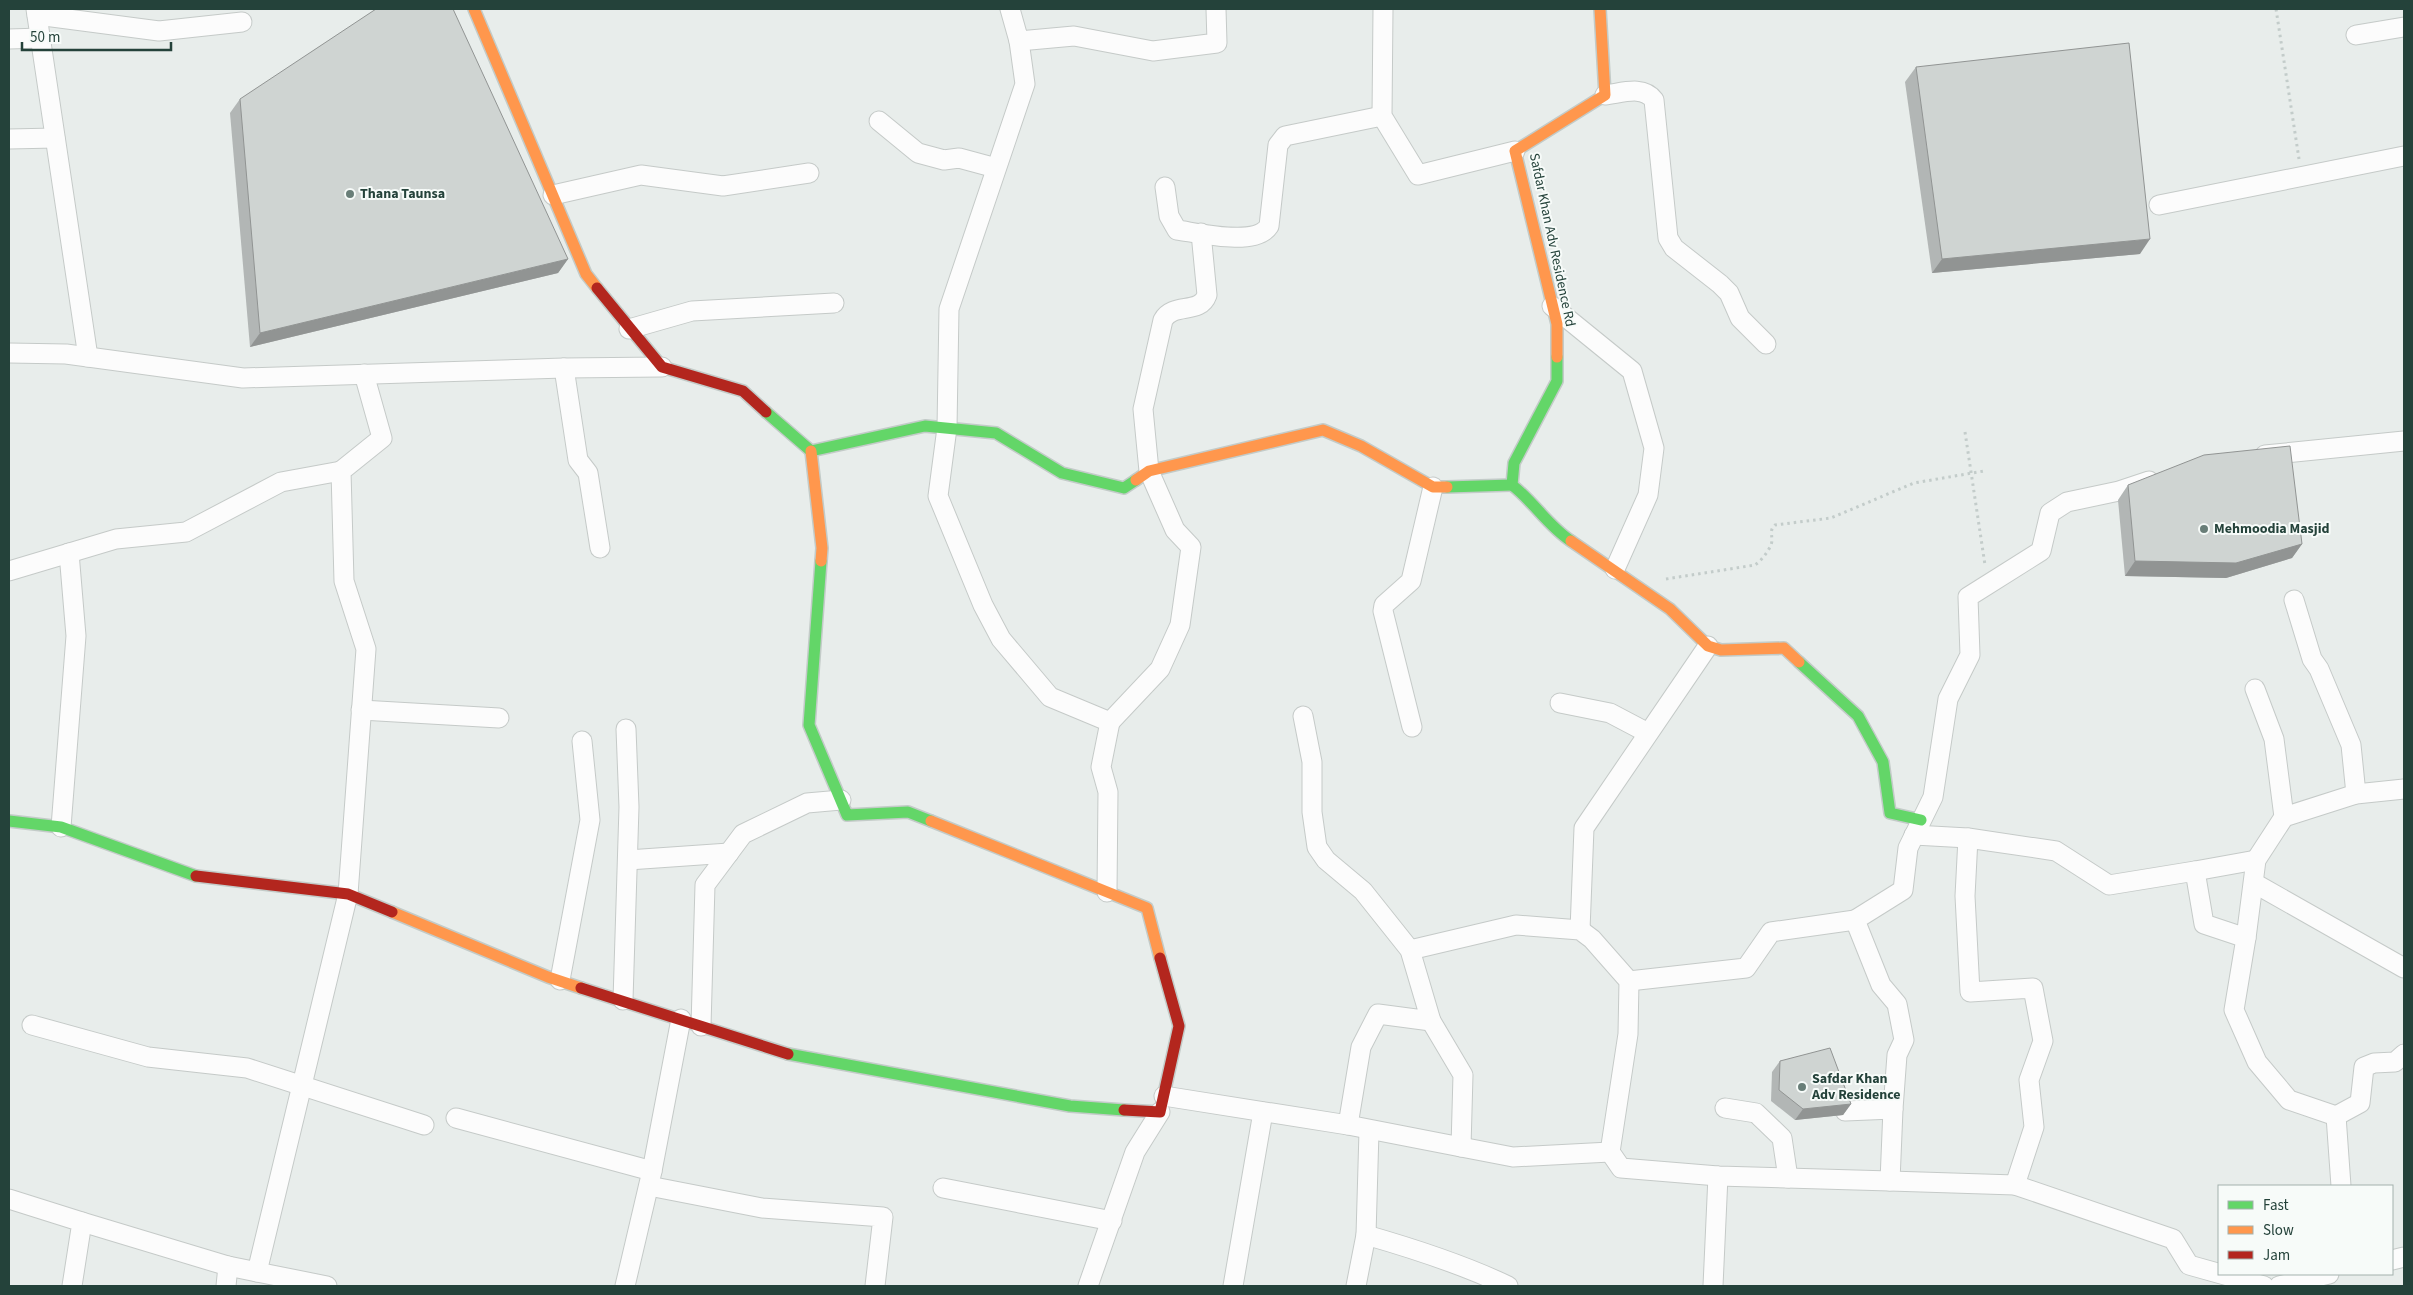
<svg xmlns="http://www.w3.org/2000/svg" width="2413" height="1295" viewBox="0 0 2413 1295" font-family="'Source Sans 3',sans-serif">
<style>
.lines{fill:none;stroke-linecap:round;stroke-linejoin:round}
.street-casing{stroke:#c5cac8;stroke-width:21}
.fast-casing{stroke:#c3cbc8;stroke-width:14}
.slow-casing{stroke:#c3cbc8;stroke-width:14}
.jam-casing{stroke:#c3cbc8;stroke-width:14}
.path{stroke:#c3ccca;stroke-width:3;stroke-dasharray:2.5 4;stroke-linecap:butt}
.street{stroke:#fcfcfc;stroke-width:19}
.fast{stroke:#63d668;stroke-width:11}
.slow{stroke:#ff974d;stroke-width:11}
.jam{stroke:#b3261e;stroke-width:11}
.wall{fill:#b2b6b5}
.shaded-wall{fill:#919493}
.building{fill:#cfd4d2;stroke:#919493}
.poi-dot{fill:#697e78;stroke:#f7fbf9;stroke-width:2}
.labels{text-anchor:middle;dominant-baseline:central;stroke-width:4;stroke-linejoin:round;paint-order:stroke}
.poi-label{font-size:14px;font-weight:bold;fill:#24423a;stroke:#f7fbf9;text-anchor:start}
.street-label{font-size:14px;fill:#24423a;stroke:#f7fbf9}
</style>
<rect width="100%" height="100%" fill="#e8edeb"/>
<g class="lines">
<g class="street-casing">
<g id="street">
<path d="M36,9L88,357"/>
<path d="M1010,9L1019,41L1074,36L1153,51L1217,43L1216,9"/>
<path d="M1383,9L1382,116L1418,175L1515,151"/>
<path d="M37,15L159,31L242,22"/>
<path d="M2356,35L2404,27"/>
<path d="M9,39L41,38"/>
<path d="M1019,41L1025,84L949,309L947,428L938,496L983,605L1001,639L1050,697L1110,722L1160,669L1180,625L1191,547L1175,530L1149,471L1143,409L1163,320C1173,302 1200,315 1207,295L1201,233"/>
<path d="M1605,95C1622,93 1643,85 1654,100L1668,238L1674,248L1720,284L1729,293L1740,318L1766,344"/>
<path d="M879,121L918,153L944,160L959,158L996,168"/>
<path d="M9,139L55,138"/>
<path d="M1165,187L1169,216L1177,230C1199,233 1256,247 1269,226L1278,145L1285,136L1382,116"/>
<path d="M553,195L641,175L723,186L809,173"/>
<path d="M2159,205L2404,156"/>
<path d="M1552,306L1632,371L1654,448L1648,495L1615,569"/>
<path d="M629,329L692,311L834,303"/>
<path d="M9,353L66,354L243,378L564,368L662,367"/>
<path d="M564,368L578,460L588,473L600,548"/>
<path d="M2265,455L2404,441"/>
<path d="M9,571L116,539L186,532L281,482L341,471"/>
<path d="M2294,600L2312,659L2319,669L2351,745L2356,794"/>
<path d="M2255,689L2274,739L2284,817"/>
<path d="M1560,703L1610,713L1648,733"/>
<path d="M361,710L499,718"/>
<path d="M1412,727L1383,611L1384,605L1411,581L1433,487"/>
<path d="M61,827L76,636L69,553"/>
<path d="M1914,835L1968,838L2056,851L2109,885L2195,871L2204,924L2246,938L2234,1010L2257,1062L2289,1100L2336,1116L2341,1186"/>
<path d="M1968,838L1965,896L1970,992L2033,988L2043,1041L2029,1080L2034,1127L2015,1185"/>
<path d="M628,860L729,853"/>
<path d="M2195,871L2256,860"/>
<path d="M2254,883L2404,968"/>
<path d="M1107,892L1108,792L1101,767L1110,722"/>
<path d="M1580,930L1584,828L1708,646"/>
<path d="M2246,938L2256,860L2284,817L2356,794L2404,789"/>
<path d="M1410,950L1516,925L1580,930L1592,939L1629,981L1628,1034L1610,1152L1513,1157L1461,1147"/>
<path d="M560,980L590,820L582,741"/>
<path d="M1629,981L1746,968L1771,932L1855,920"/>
<path d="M623,1000L629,807L626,729"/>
<path d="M32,1025L148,1057L247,1068L424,1125"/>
<path d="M701,1026L705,885L743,834L807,803L841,800"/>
<path d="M1164,1096L1348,1125L1361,1047L1378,1014L1431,1021L1410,950L1363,891L1326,860L1317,847L1312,812V762L1303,716"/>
<path d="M1725,1108L1756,1113L1782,1138L1788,1178"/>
<path d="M1845,1111L1893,1109L1897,1055L1904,1040L1897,1004L1881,985L1855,920L1903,890L1908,848L1933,797L1948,699L1970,655L1968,597L2041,551L2050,513L2067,502L2119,491L2149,481"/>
<path d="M2336,1116L2360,1103L2364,1067L2374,1063L2395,1062L2404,1054"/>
<path d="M456,1118L652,1171"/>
<path d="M1348,1125L1461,1147L1463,1075L1431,1021"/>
<path d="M1610,1152L1621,1168L1718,1176L1890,1181L1893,1109"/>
<path d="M1890,1181L2015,1185L2173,1239L2189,1265L2264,1286"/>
<path d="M649,1186L762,1208L883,1217L875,1286"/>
<path d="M943,1188L1112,1221"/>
<path d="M9,1199L82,1222L72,1286"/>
<path d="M82,1222L228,1266L257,1272"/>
<path d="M1366,1235C1415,1249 1462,1264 1508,1286"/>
<path d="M2392,1260L2404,1257"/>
<path d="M226,1286L228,1266"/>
<path d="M327,1286L257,1272L348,894L366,649L344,581L341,471L382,438L364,374"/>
<path d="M625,1286L652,1171L681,1019"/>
<path d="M1088,1286L1135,1152L1160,1112"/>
<path d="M1233,1286L1263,1112"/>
<path d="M1356,1286L1366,1235L1369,1131"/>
<path d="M1713,1286L1718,1176"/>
<path d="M2279,1286L2329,1274"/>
</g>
</g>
<g class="fast-casing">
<g id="fast">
<path d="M1557,357V381L1514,463L1512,485C1534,502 1548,526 1571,541"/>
<path d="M766,412L811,451L925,426L996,433L1062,473L1124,488L1136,480"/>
<path d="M1447,487L1512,485"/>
<path d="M821,561L809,725L847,815L908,812L931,821"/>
<path d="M1799,662L1858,716L1883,762L1890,813L1921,820"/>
<path d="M9,821L61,827L196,876"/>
<path d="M788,1054L1070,1106L1124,1110"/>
</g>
</g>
<g class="slow-casing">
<g id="slow">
<path d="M474,9L586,274L597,288"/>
<path d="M1557,357V324L1515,151L1605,95L1600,9"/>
<path d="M811,451L822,548L821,561"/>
<path d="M1136,480L1149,471L1323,430L1361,446L1433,487H1447"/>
<path d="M1571,541L1670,609L1708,646L1721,650L1784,648L1799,662"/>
<path d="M931,821L1147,908L1160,958"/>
<path d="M392,912L548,977L581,988"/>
</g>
</g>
<g class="jam-casing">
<g id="jam">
<path d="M597,288L662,367L743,391L766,412"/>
<path d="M196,876L348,894L392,912"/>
<path d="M581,988L788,1054"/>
<path d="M1124,1110L1160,1112L1179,1026L1160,958"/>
</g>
</g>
<g class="path">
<path d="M2276,9L2299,159"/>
<path d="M1965,432L1985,565"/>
<path d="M1666,579L1755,565C1761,561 1768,552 1771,545C1774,537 1768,531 1775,525L1831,518L1914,483L1984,471"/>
</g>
<use href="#street" class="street"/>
<use href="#fast" class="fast"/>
<use href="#slow" class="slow"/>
<use href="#jam" class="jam"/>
</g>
<g class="wall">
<path d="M1916,67L2140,254L1932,273L1905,82Z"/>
<path d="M240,99L568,259L558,273L250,347L230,113Z"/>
<path d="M2128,485L2302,544L2292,558L2226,578L2125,576L2118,500Z"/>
<path d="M1780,1061L1851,1104L1843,1115L1795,1120L1771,1101L1772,1072Z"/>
</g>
<g class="shaded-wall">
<path d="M2150,239L2140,254L1932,273L1942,259Z"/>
<path d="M568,259L558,273L250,347L260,333Z"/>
<path d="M2302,544L2292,558L2226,578L2125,576L2135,561Z"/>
<path d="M1851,1104L1843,1115L1795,1120L1803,1109Z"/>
</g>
<g class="building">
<path d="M376,9H453L568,259L260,333L240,99Z"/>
<path d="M2129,43L2150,239L1942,259L1916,67Z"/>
<path d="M2290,446L2302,544L2236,563L2135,561L2128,485L2204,455Z"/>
<path d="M1830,1048L1851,1104L1803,1109L1779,1090L1780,1061Z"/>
</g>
<g class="poi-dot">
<circle cx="350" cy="194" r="5"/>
<circle cx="2204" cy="529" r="5"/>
<circle cx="1802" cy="1087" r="5"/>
</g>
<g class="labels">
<g class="poi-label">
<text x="360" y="194">Thana Taunsa</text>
<text x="2214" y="529">Mehmoodia Masjid</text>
<text x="1812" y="1079">Safdar Khan<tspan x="1812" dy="16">Adv Residence</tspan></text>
</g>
<g class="street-label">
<text transform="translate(1552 240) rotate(78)">Safdar Khan Adv Residence Rd</text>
</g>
</g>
<rect width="2413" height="1295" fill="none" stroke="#24423a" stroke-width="20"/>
<rect x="2218" y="1185" width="175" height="90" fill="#f7fbf9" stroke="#a3b1ad"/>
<rect x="2228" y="1201" width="25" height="8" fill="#63d668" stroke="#a3b1ad"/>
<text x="2263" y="1210" font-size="15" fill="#24423a">Fast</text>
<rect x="2228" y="1226" width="25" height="8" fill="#ff974d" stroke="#a3b1ad"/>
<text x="2263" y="1235" font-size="15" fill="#24423a">Slow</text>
<rect x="2228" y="1251" width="25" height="8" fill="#b3261e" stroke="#a3b1ad"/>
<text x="2263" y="1260" font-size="15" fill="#24423a">Jam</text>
<path d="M22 42v8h149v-8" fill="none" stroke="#24423a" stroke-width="2.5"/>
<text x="30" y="42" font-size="15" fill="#24423a" stroke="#f7fbf9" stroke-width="4" paint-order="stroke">50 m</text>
</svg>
